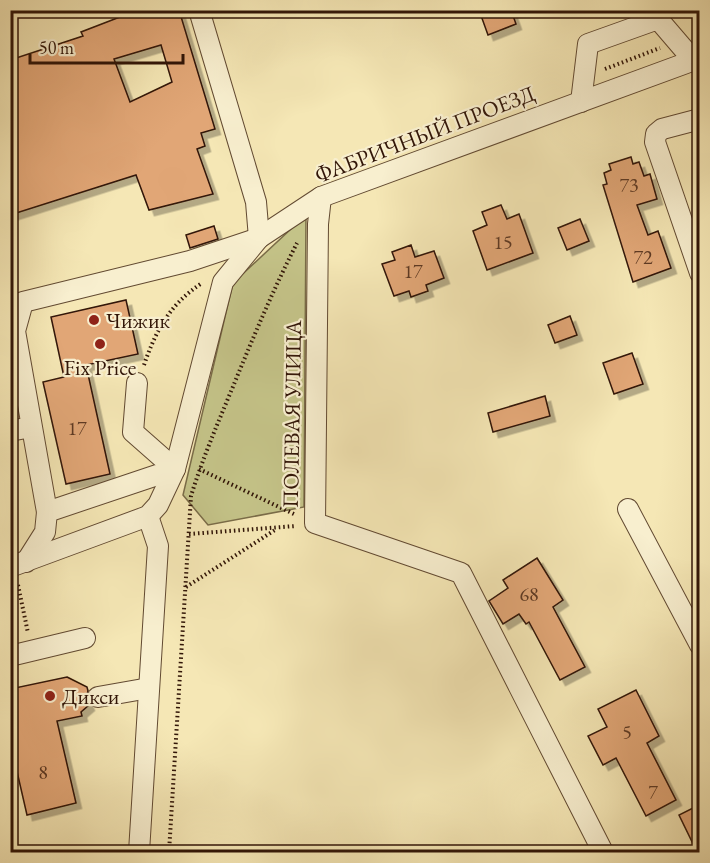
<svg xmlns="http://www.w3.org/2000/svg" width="710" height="863" viewBox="0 0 710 863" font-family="'EB Garamond',serif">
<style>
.green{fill:#c4c388;stroke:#7a6c48;stroke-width:1.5}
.building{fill:#e1a676;stroke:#311507;stroke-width:1.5;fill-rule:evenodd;filter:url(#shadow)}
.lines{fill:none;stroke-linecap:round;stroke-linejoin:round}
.minor-casing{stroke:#624a32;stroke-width:22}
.path{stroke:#311507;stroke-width:4;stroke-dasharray:1.5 3;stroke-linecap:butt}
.minor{stroke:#f8efcf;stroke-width:20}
.poi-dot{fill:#8f2418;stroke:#f8efcf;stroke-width:2}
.labels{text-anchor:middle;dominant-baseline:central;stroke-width:4.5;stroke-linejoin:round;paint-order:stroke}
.number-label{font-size:20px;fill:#5d3923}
.street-label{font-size:22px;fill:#311507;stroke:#f8efcf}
.poi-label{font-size:22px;fill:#311507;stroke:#f8efcf;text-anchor:start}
</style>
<defs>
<filter id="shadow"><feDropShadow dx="5.5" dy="5.5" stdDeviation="0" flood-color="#0004"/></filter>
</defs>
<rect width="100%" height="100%" fill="#f5e7b5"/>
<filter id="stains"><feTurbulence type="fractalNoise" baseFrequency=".00333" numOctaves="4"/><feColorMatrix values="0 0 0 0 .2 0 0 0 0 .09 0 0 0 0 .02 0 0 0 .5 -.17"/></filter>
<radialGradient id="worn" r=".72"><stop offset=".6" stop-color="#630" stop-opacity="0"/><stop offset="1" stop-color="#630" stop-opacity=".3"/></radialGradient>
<path class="green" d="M306,215L304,507L208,525L183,495L233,283Z"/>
<g class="building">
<path d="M138,10H179L215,129L201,133L205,146L197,149L213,194L149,210L136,175L10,215V60L83,36L81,32ZM161,45L172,82L130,102L114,59Z"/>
<path d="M479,10H511L516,24L488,35Z"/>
<path d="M631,157L633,164L639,162L644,176L650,174L657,199L637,205L648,235L658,231L671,268L633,282L603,185L607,184L604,173L611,170L609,164Z"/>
<path d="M501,205L507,219L519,214L533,253L487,270L473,231L487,225L482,212Z"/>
<path d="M580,219L589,241L567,250L558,228Z"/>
<path d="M214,226L218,239L190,248L186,235Z"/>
<path d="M411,245L415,257L434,251L444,278L426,285L428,291L411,297L409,291L394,296L382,264L395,260L392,252Z"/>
<path d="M126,300L138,354L86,365L110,474L66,484L43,382L64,377L51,317Z"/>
<path d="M570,316L577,335L555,343L548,325Z"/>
<path d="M632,353L643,384L614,394L603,363Z"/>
<path d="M545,396L550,416L493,432L488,413Z"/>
<path d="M537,558L563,600L553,607L585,667L560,680L529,622L526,624L519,614L503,624L489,601L508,588L503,580Z"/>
<path d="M67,677L87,687L88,691L86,699L89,705L81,712L82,716L57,721L76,803L27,815L10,741V689Z"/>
<path d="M636,690L659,736L647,743L676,800L646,816L616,758L603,765L588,736L607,727L598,709Z"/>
<path d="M699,805V852H697L679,815Z"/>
</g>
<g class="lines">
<g class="minor-casing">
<g id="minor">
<path d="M199,10L256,202L259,238"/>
<path d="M581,102L588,44L658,19L694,61"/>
<path d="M700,119L662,129L656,134L655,142L700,273"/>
<path d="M321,197L318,224L315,523L461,573L603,852"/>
<path d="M10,431L31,427"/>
<path d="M628,509L700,645"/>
<path d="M47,512L15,331L23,302L190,261L259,238"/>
<path d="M26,562L45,532L47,512L175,469L133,432L137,383"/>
<path d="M10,567L148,516L158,505L175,469L223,282L259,238L321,197L700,58"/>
<path d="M10,656L85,638"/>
<path d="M98,697L149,688"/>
<path d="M139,852L158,546L148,516"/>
</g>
</g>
<g class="path">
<path d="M605,69L660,48"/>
<path d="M144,365C156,330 170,304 202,283"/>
<path d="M199,469L296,515"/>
<path d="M189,534L296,526"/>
<path d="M18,585L28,633"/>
<path d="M186,587L275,530"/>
<path d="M169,852L191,496C202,460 217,425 232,389C252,340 273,290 297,243"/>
</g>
<use href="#minor" class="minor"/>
</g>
<g class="poi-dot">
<circle cx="94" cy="320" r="6"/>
<circle cx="100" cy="344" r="6"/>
<circle cx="50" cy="696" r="6"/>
</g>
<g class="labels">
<g class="number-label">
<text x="629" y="185">73</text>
<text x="503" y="242">15</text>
<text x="643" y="257">72</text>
<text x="413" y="271">17</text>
<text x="77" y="428">17</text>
<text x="529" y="594">68</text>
<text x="627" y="732">5</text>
<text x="43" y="772">8</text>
<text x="653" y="792">7</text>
</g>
<g class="street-label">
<text transform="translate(425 134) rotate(-21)">ФАБРИЧНЫЙ ПРОЕЗД</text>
<text transform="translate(292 414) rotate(-89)">ПОЛЕВАЯ УЛИЦА</text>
</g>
<g class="poi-label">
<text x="106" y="320">Чижик</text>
<text x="100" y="367" text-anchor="middle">Fix Price</text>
<text x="62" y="696">Дикси</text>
</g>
</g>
<rect width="710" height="863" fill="none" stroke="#f5e7b5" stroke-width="36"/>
<rect x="12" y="12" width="686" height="839" fill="none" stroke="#311507" stroke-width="3"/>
<rect x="18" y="18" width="674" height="827" fill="none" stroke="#311507" stroke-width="1.5"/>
<path d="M30 54v9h153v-9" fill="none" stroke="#311507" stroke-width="3"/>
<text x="39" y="54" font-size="18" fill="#311507" stroke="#f8efcf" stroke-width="4.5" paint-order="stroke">50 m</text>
<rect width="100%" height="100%" filter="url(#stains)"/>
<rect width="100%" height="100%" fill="url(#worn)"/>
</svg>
